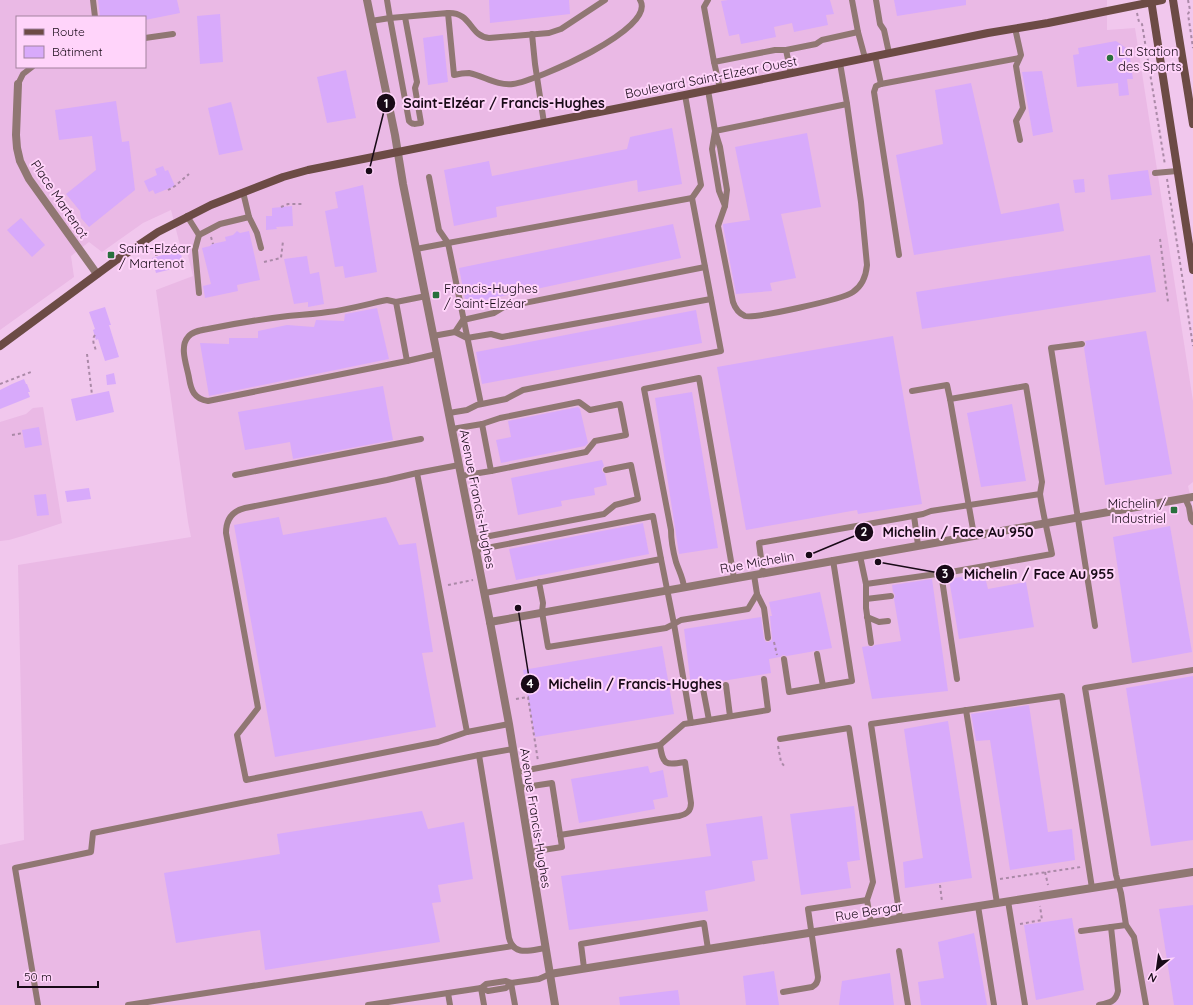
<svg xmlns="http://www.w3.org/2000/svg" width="1193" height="1005" viewBox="0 0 1193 1005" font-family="Quicksand,sans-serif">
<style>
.built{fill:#eab9e5;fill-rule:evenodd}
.building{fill:#d8aafb}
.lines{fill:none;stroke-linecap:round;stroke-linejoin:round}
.path{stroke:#aa89a7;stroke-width:2;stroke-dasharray:3 3;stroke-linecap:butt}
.lane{stroke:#907773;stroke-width:6}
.street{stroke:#907773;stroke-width:8}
.secondary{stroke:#6c4b45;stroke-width:8}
.poi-dot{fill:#28703d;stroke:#ffd4fa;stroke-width:1.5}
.labels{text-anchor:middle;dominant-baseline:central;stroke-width:4;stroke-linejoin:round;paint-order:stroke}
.poi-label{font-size:13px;fill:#180a17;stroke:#ffd4fa;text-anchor:start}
.street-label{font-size:13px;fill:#180a17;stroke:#ffd4fa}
.leader{fill:none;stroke:#180a17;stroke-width:1.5}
.callout-dot{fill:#180a17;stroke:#ffd4fa;stroke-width:1.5}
.mark-label{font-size:12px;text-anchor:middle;font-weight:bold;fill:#fff}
.callout-label{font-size:14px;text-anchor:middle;font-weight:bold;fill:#180a17;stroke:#ffd4fa;stroke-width:4;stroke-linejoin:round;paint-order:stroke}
</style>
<rect width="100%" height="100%" fill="#f1c7ed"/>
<g class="built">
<path d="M0,0H1107V30L1135,28L1193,401V482L1188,486L1193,508V1005H0V845L24,840L18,565L191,537L188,522L156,290L193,276L187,252L182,253L171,210L143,223L102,252L89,242L71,256L74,277L0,330ZM17,17H145V67H17Z"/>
<path d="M43,407L62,523L26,535L9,540L0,541V422L26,414L33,408Z"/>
</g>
<g class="building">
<path d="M98,0H177L180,13L145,20V17H100Z"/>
<path d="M489,0H569L570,14L490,23Z"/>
<path d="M728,0H830L834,14L826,15L828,25L794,32L792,23L774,27L776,37L741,44L739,34L729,36L721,1Z"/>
<path d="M894,0H966V5L897,16Z"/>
<path d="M220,14L223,62L200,64L197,16Z"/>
<path d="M443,35L448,82L428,85L423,38Z"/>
<path d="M1116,41L1129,50L1133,79H1127L1129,95L1119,96L1118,83L1077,87L1073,55L1079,54L1078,48Z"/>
<path d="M346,70L356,118L327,123L317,77Z"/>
<path d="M1042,71L1053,132L1033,136L1022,72Z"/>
<path d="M971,83L1001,214L1059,203L1064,231L914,255L896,155L943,144L935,90Z"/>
<path d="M116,101L122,142L129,141L135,190L89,227L81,218L80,211L66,194L96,170L92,136L59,140L55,110Z"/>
<path d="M231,102L243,150L219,155L208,108Z"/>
<path d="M672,128L682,184L638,192L637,180L496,207L497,217L454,226L444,170L489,161L492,176L627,149L630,137Z"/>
<path d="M807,133L821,207L781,214L796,278L770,283L772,291L736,294L723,226V224L750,220L735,147Z"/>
<path d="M163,166L165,171L168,170L175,186L155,194L153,190L149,192L144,181L157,175L155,169Z"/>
<path d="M1148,170L1152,195L1111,200L1108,175Z"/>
<path d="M1084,179L1085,192L1075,193L1073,180Z"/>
<path d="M363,185L377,272L345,278L343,266L335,267L325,211L338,208L335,192Z"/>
<path d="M292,206L293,226L276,227L277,229L266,230V216H272V208Z"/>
<path d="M21,218L45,245L32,257L7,230Z"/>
<path d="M673,224L681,258L466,304L459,268Z"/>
<path d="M237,231L240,233L249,231L260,280L237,285L238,291L205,298L203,286L211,284L202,248L210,246L212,244L226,241L225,237L233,235Z"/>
<path d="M180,250L184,266L156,273L152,258Z"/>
<path d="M1150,255L1156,292L922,329L916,292Z"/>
<path d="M307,256L310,274L319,272L324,304L308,307V302L294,304L284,259Z"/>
<path d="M105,307L111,325H109L119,357L105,361L98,339L96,340L93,330L95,329L89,312Z"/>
<path d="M377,308L389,359L209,396L200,343L229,344V338H258V331L287,325L314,327L316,320L344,321L345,314Z"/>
<path d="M696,310L702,343L482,384L476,352Z"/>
<path d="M1146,331L1172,474L1105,485L1084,348L1086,344L1085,341Z"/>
<path d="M893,336L922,504L858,514L857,510L746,530L717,367Z"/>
<path d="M114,373L116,384L107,385L106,375Z"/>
<path d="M24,379L26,384H27L30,392H28L30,397L0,409V390L12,384Z"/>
<path d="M383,386L393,440L293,459L290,442L245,450L238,412Z"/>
<path d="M109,391L114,412L76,421L71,399Z"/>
<path d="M692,392L718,548L679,554L655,398Z"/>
<path d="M1012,404L1026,481L981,487L967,413Z"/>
<path d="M578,407L580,409L588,443L585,446L501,463L496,440L511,437L508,421Z"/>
<path d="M39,427L42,445L25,448L22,430Z"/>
<path d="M602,460L604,466L602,468V471L605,474L607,485L594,488L595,495L561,501L562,506L518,515L511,478Z"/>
<path d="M89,488L91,499L67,502L65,491Z"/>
<path d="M46,494L49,515L37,516L34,495Z"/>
<path d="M279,517L283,535L386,517L399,545L416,543L433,652L422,653L436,727L275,757L234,525Z"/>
<path d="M643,523L649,554L516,580L509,549Z"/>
<path d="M1170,526L1192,652L1132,663L1113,537Z"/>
<path d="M984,573L988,589L1026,582L1034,627L959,639L949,579Z"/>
<path d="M932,579L948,691L872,699L862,647L868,646L872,647L875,645L901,641L894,599L895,595L893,592L892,585Z"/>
<path d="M820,592L832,648L787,656L783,655L780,657L769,659L771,673L691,686L684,629L761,617L764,639L766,642H769L772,640V638L770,616H772L769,602Z"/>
<path d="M662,646L674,714L535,737L523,670Z"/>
<path d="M1193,676V840L1151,846L1126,688Z"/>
<path d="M1029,705L1048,832L1072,829L1075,860L1010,870L990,740L976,741L971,714Z"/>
<path d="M948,721L972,878L905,888L903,862L923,858L904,729Z"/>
<path d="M648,766L650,773L663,770L668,797L653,800L655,809L579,823L571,779Z"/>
<path d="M854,806L860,860L847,862L851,888L801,895L790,814Z"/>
<path d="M422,811L428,829L464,822L473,879L438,885L441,902L432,903L440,942L265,970L260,930L176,943L164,873L280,854L277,834Z"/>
<path d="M762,816L768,859L752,861L755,881L705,891L708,911L569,930L561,876L711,856L706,824Z"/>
<path d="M1193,905V1005H1174L1159,909Z"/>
<path d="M1072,918L1084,990L1036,1000L1024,925Z"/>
<path d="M974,933L987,1005H921L918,982L944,978L938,942Z"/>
<path d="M774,971L779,1005H746L743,976Z"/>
<path d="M890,973L894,1005H839L842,981Z"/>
<path d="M678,990L680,1005H620L619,997Z"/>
</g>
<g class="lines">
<g class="path">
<path d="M1188,0L1190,10L1188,14L1193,48"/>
<path d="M1137,13L1139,22L1142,24L1165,165"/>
<path d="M1167,179L1193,346"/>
<path d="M168,190L175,186L189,174"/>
<path d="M281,207L288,204H304"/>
<path d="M211,237L213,244"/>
<path d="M1160,239L1168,302"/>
<path d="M155,255L181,249H187"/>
<path d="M264,262L281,258L283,241"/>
<path d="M95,335C91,340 95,346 96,351"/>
<path d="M87,354L92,395"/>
<path d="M0,384L31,372"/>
<path d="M12,435L23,433"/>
<path d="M448,585L473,580"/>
<path d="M774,642L777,655"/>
<path d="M516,699L528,697L538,761"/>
<path d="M778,746L781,762L785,767"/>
<path d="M1045,872L1048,885"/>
<path d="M1000,879L1081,867"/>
<path d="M940,885L942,902"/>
<path d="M1020,924L1042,920L1040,906"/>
</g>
<g class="lane">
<path d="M93,0L95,17"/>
<path d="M708,0L704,7L714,62"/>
<path d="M852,0L858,32"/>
<path d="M876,0L880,24L884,30L889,53"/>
<path d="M448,13C472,12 469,36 489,38L549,33L561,29L605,0"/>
<path d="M405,17L417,82L415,88L421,123C416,124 412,125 409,121L390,18L448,13L454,75C458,74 464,73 469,73C484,76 497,86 513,84C535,81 658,29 640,0"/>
<path d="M371,21L390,18L387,0"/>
<path d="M1015,28L1021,55L1016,66L1023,108L1016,121L1020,140"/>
<path d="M532,34L535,64L544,123"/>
<path d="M145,38L173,34"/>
<path d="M875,56L881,84L1019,58"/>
<path d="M791,73L786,50L816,44L822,40L858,32L865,58"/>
<path d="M18,84L23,74L32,67"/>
<path d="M881,84L876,86L874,92L899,255"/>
<path d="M720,88L714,62L775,50H786"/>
<path d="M708,90L715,131L847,104L840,63"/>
<path d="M715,131L720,147L727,190L725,206L719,191L712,149Z"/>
<path d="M1155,173L1177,171"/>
<path d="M429,177L439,230L448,243L692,198"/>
<path d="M725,206L718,226L733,302C735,308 738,313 745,316C754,319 844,299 853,292C862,286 866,276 867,265L861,202L847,104"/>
<path d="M187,216L199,235L220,224L249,217L243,192"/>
<path d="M249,217L257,233L261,248"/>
<path d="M199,235L195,250L199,293"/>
<path d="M416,249L448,243L481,404"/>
<path d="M705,267L504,307L494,313L463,320L455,332L467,338L491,334L502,337L711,299"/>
<path d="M426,296L396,302L407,361L437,354"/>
<path d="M396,302L387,300C367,304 348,310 328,312C315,314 301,315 288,316C263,319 238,323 213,328C205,330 193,330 188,337C179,347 187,366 189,378C191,390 194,399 208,401L407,361"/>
<path d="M433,336L455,332"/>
<path d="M1082,344L1051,348L1095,626"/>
<path d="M912,391L947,385L950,399"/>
<path d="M449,413L467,410L477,405L506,399L523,390L721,351L692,198L701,185L685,95"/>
<path d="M482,424L500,418L579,402L590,410L620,404L626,435L595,441L586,452L491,471"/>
<path d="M452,429L482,424L491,471L461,476"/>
<path d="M459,465L417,473L467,732L509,724"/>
<path d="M417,473L387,480L245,508C232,511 226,520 226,533L258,708L237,735L246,780L438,742L467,732"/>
<path d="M235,475L421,439"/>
<path d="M1185,498L1189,507L1191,519L1193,522"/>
<path d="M914,516L918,545"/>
<path d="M474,539L604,514L615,505L638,499L631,465L606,470"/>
<path d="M476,550L653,516L661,559"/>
<path d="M860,556L866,584L951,572L1052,554C1048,534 1043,514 1040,494"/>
<path d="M763,573L759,543L902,518L923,514L931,511L1040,494L1042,482L1026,386L950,399L974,535"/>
<path d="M941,573L957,679"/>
<path d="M754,575L757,594L748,609L681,620L674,624L691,723L768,710L764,679"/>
<path d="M866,584V608L871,643"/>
<path d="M684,587C683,578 679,571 676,562C673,551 671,541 671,530L644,389L699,378L734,578"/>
<path d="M485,593L661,559L674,624L666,628L548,647L542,612L543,603L539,582"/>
<path d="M757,594L764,608L768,638"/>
<path d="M866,599L891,596"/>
<path d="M867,617L879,622L888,621"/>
<path d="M817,654L823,686"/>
<path d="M784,659L789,692L852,681L833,560"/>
<path d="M726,685L730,716"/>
<path d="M703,689L709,720"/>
<path d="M966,710L997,903"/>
<path d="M780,739L849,728L873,882L867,900"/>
<path d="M513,749L479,755L509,938C514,957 531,950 545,948"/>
<path d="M517,772L660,745L684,724L691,723"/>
<path d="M519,788L552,783L562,847L530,852"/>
<path d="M560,835L679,816C687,814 691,811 691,803L685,762C666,765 663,766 660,745"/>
<path d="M1008,901L1025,1005"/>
<path d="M978,906L994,1005"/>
<path d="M900,918L871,724L1062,696L1092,888"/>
<path d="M1081,931L1126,925"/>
<path d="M899,951L908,1005"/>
<path d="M584,968L581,944L704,923L708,949"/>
<path d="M511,983L515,1005"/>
<path d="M481,988L486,984L506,981L511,983L539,979L550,974"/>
<path d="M481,988L484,1005"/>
<path d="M783,992L812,987C816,985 818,982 818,977L808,909L867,900L871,923"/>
<path d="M448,993L481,988L488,991L506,988L511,983"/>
<path d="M38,1005L15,868L91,852L93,833L479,755"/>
<path d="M128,1005L513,946"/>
<path d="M368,1005L448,993L450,1005"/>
<path d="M1099,1005C1109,1003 1116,1002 1118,991L1111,927"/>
<path d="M1146,1005L1134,937L1126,925L1121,893L1116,875L1085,688L1193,670"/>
</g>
<g class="street">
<path d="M367,0L395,135L403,184L437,354L490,622L509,724L555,1005"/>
<path d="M18,84L16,135L17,148L20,161L29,179L97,274"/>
<path d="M490,622L1193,497"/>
<path d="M550,974L1193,872"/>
</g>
<g class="secondary">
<path d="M1151,0L1193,270"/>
<path d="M1173,0L1193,124"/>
<path d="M0,346L115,261L158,232L211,205L283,177L308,170L423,147L685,95L988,33L1048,23L1162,0"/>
</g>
</g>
<g class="poi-dot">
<circle cx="1110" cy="58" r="4"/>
<rect x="107" y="251" width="8" height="8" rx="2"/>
<rect x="432" y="291" width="8" height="8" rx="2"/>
<rect x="1170" y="506" width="8" height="8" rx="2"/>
</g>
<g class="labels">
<g class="poi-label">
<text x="1118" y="51">La Station<tspan x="1118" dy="15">des Sports</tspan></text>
<text x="119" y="248">Saint-Elzéar<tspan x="119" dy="15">/ Martenot</tspan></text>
<text x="444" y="288">Francis-Hughes<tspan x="444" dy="15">/ Saint-Elzéar</tspan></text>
<text x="1166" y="503" text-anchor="end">Michelin /<tspan x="1166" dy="15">Industriel</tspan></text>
</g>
<g class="street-label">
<text transform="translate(711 77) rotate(-11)">Boulevard Saint-Elzéar Ouest</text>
<text transform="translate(60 199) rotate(56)">Place Martenot</text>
<text transform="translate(478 499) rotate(79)">Avenue Francis-Hughes</text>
<text transform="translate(757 562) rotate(-10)">Rue Michelin</text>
<text transform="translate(536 818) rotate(81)">Avenue Francis-Hughes</text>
<text transform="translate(869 911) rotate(-9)">Rue Bergar</text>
</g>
</g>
<path class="leader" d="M369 171L386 103M809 555L864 532M878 562L945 574M518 608L530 684"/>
<g class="callout-dot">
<circle cx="369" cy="171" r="4"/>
<circle cx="809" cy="555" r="4"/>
<circle cx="878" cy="562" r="4"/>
<circle cx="518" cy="608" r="4"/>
<circle cx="386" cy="103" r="10"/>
<circle cx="864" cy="532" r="10"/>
<circle cx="945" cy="574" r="10"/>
<circle cx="530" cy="684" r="10"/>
</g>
<g class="mark-label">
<text x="386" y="108">1</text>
<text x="864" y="536">2</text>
<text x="945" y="578">3</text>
<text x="530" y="688">4</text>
</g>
<g class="callout-label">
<text x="504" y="108">Saint-Elzéar / Francis-Hughes</text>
<text x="958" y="537">Michelin / Face Au 950</text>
<text x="1039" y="579">Michelin / Face Au 955</text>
<text x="635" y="689">Michelin / Francis-Hughes</text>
</g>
<rect x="16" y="16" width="130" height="52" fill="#ffd4fa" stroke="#a3839f"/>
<rect x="24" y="29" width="20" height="6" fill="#6c4b45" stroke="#a3839f"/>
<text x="52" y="36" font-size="12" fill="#180a17">Route</text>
<rect x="24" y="46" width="20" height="12" fill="#d8aafb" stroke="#a3839f"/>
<text x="52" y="56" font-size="12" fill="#180a17">Bâtiment</text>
<g transform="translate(1157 969) rotate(209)" stroke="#ffd4fa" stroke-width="3" paint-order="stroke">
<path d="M0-3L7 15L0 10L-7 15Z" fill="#180a17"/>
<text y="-6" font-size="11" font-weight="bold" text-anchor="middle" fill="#180a17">N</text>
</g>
<path d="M18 981v6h80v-6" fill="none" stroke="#180a17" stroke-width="2"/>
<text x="24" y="981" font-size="12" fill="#180a17" stroke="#ffd4fa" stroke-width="3" paint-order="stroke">50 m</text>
</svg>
